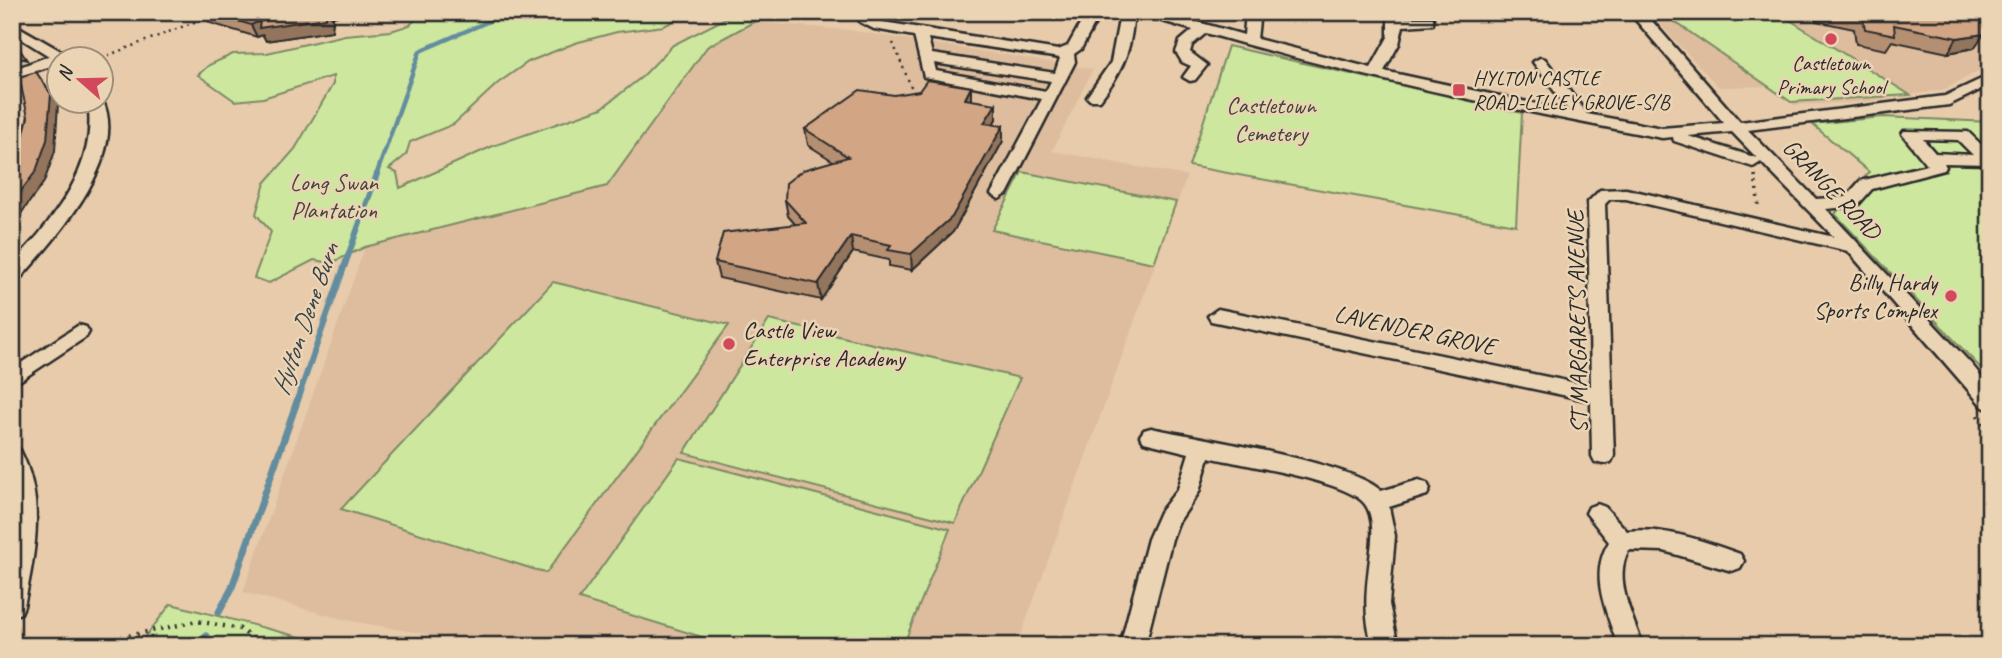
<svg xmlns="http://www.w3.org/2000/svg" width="2002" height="658" viewBox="0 0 2002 658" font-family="Caveat,sans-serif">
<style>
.built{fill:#ddbd9e}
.green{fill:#cde79e;stroke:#7c8964;stroke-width:2}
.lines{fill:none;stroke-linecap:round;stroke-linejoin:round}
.stream-far2{stroke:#638d9e;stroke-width:4.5}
.stream-far1{stroke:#638d9e;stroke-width:6}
.stream{stroke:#638d9e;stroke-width:7}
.minor-casing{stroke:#2b2b2b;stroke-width:5}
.path-far2{stroke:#2b2b2b;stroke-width:2.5;stroke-dasharray:2 4.5;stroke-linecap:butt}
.path-far1{stroke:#2b2b2b;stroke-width:3.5;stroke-dasharray:2 5;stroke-linecap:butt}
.path{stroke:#2b2b2b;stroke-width:4.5;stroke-dasharray:2 6;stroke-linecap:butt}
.minor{fill:#ebd4b4;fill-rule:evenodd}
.wall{fill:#b58f72;stroke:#2b2b2b;stroke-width:2}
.shaded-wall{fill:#93745d;stroke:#2b2b2b;stroke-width:2}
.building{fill:#d2a685;stroke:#2b2b2b;stroke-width:2}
.poi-dot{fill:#d1495b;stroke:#ebd4b4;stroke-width:2.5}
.labels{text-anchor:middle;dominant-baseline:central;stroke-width:5;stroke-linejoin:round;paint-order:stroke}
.far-poi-label{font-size:21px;fill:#2b2b2b;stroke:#ebd4b4}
.park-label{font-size:24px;fill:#43473c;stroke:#ebd4b4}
.street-label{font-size:24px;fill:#2b2b2b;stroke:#ebd4b4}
.poi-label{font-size:24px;fill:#2b2b2b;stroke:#ebd4b4;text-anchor:end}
.water-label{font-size:26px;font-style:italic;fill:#394348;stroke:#ebd4b4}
</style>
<rect width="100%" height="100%" fill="#e7cbab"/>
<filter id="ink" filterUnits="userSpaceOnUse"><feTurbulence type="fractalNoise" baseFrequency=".0143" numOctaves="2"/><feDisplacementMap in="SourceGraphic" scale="14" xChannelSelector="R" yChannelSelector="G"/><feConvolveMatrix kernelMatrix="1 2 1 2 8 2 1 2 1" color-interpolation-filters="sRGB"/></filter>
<g filter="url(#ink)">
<g class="built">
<path d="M1648,12H1990V65L1943,90L1863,102L1794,105L1773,86L1719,87Z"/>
<path d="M726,20L848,30L1093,69L1052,151L1187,176L1017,646H493L346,620L243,592L365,247L607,186Z"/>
</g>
<g class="green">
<path d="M422,12H691L664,26L617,32L575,43L528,62L498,83L454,124L410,142L406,155L389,169L397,173L400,188L493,146L602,108L643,76L673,45L738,12H772L707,47L607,186L365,247L331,263L314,260L269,283L254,278L271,232L256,214L265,183L295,149L333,84V76L263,98L235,101L198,75L209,65L233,54L267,53L345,35L391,31L410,25Z"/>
<path d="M1777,12L1910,95L1791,102L1662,13Z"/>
<path d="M1228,46L1522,113L1516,225L1189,166Z"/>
<path d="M1883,117L1990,122V378L1835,214L1869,172L1812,124Z"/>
<path d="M1022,172L1176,202L1154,263L992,230Z"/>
<path d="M553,282L729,325L546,573L341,509Z"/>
<path d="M769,320L1020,378L955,523L684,453Z"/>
<path d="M679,458L950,529L903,646H731L579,599Z"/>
<path d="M171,604L335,646H138Z"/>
</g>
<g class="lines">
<path class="stream-far2" d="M376,176L420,51L510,12"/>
<path class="stream-far1" d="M300,392L377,174"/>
<g class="stream">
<path d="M219,612L231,590L301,390"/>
<path d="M201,646L206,636"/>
</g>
<g class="minor-casing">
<g id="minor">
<path d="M321,12H344L306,25L299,21Z"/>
<path d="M860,12H874L872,17L883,22L1058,50L1068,46L1087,12H1101L1081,49L1074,54L1075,62L1007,194L999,199L991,194L1042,99L924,77L914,36L874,29L860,22ZM928,38L1060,58L1055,73L932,54ZM934,63L1051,81L1046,91L936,71Z"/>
<path d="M1128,12H1162L1244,35L1246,12H1260L1257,39L1371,68L1388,37V12H1402L1403,18H1433V24L1403,26L1399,44L1384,71L1569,111L1533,62L1540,58L1545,59L1587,114L1662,128L1724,123L1629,12H1644L1740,122L1945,96L1990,75V85L1949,105L1748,130L1816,199L1846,197L1860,181L1927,165L1902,134L1904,131L1968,132L1990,153V164L1944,163L1946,167L1944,170L1872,189L1857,206L1826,209L1972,365L1990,387V410L1983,407L1848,251L1626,199H1610L1605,204L1614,456L1611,462L1603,464L1595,462L1592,456L1591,401L1211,321L1208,316L1218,309L1591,386L1588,202L1600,190L1626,189L1834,237L1761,162L1753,167L1674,141L1673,137L1662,138C1508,109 1355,76 1206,33L1192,45L1190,52L1207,65L1195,80L1190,81L1183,77L1191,66L1182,62L1176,52L1180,41L1193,30L1142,15L1133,22C1130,54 1120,75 1100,100H1090L1087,97L1111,62L1119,20ZM1732,132L1757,158L1688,136ZM1923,139L1958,140L1973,155L1935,153Z"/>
<path d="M12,23L66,54L72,60H60V63L12,79V70L49,56L12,33Z"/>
<path d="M102,99C131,157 53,241 18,281L12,283C12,258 24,252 39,234C71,194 96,154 88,102H102Z"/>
<path d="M14,118L22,123L20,137L12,142Z"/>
<path d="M79,325L86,327L89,332L86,337L12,386V369Z"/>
<path d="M1151,428C1197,438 1355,463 1381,491L1419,480L1427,483L1430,489L1427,495L1389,507L1395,536L1389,604L1398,646H1373C1362,612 1367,584 1371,550C1373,535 1374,515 1364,503C1345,480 1241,465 1209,457L1199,492L1178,523L1172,539L1145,646H1120L1148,539L1160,512L1178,489L1189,453L1144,442L1140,436L1144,430Z"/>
<path d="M12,448L20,450C46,500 35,553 24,606L21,613L12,616Z"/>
<path d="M1597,504L1605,507L1627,531C1666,527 1704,541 1740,554L1744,561L1740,568L1732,571L1664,551L1629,550C1612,578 1633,617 1643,646H1618C1607,612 1588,575 1609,542L1586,513L1589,507Z"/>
</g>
</g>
<g class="path-far2">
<path d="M893,43L914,94"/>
<path d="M96,60L205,18"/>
</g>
<path class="path-far1" d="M1755,175L1759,209"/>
<g class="path">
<path d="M1978,415L1990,439"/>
<path d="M82,646L197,621L240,629L262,646"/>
</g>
<use href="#minor" class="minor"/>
</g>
<g class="wall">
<path d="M174,12H330L333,19L332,31L266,41L263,35L257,37L210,23L208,20Z"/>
<path d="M1815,12H1983L1974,48L1948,53L1892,41L1886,50L1856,44L1854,29L1816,21Z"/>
<path d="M12,44L20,50L27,60L12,56Z"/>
<path d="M894,95L971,100L996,119L993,124L1003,126V141L953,232L912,270L889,266V260L853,252L821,300L719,278L715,262L795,224L788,216L785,200L833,161L808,145L805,129Z"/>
</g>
<g class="shaded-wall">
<path d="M253,12H330L333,19L332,31L266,41L263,35L257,37L251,25V13Z"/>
<path d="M1984,34L1974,48L1948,53L1957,38Z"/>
<path d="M36,72L58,104L55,151L44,182L12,226V203Z"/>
<path d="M12,81L18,88L12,90Z"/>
<path d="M971,87V103L965,99Z"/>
<path d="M996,104V119L985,139L984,123Z"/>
<path d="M1003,126V141L953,232L912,270L911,254Z"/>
<path d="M851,236L853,252L821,300L818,284Z"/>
</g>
<g class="building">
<path d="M209,12H253L251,13L261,21L312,12H326V18L259,28L260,21L251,25Z"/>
<path d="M1853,12H1983L1984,34L1957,38L1894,25L1895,35L1865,29L1862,14Z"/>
<path d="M36,72L51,94L47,140L36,171L12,203V176L14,173L28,117L19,77Z"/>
<path d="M927,80L971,87L965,99L996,104L984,123L1003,126L952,217L911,254L888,250L891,245L851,236L818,284L715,262L723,233L806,223L785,200L786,183L803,170L848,157L805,129L860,90L894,95L919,91Z"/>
</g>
</g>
<g class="poi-dot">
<circle cx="1831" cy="39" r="7"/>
<rect x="1452" y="83" width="14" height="14" rx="3.5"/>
<circle cx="1951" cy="296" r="7"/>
<circle cx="729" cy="344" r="7"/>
</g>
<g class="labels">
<g class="far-poi-label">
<text x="1831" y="63">Castletown<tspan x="1831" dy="24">Primary School</tspan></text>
<text x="1473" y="78" text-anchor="start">HYLTON CASTLE<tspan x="1473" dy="24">ROAD-LILLEY GROVE-S/B</tspan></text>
</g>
<g class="park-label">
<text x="1271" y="105">Castletown<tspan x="1271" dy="28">Cemetery</tspan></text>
<text x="334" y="182">Long Swan<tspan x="334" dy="28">Plantation</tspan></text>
</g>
<g class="street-label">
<text transform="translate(1832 189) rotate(46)">GRANGE ROAD</text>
<text transform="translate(1577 322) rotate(-91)">ST MARGARET'S AVENUE</text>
<text transform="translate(1415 330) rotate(12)">LAVENDER GROVE</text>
</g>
<g class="poi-label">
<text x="1937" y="282">Billy Hardy<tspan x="1937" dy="28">Sports Complex</tspan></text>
<text x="743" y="330" text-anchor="start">Castle View<tspan x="743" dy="28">Enterprise Academy</tspan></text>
</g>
<g class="water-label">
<text transform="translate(305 319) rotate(-71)">Hylton Dene Burn</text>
</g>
</g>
<rect width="2002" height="658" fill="none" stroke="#ebd4b4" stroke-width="42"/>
<rect x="21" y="21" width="1960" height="616" fill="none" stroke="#2b2b2b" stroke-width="2.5" filter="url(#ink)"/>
<g transform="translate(80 80) rotate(290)"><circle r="33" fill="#ebd4b4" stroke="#9e907d" stroke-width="2"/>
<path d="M0-5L12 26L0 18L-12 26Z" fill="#d1495b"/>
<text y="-10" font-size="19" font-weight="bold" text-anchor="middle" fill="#2b2b2b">N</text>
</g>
</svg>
